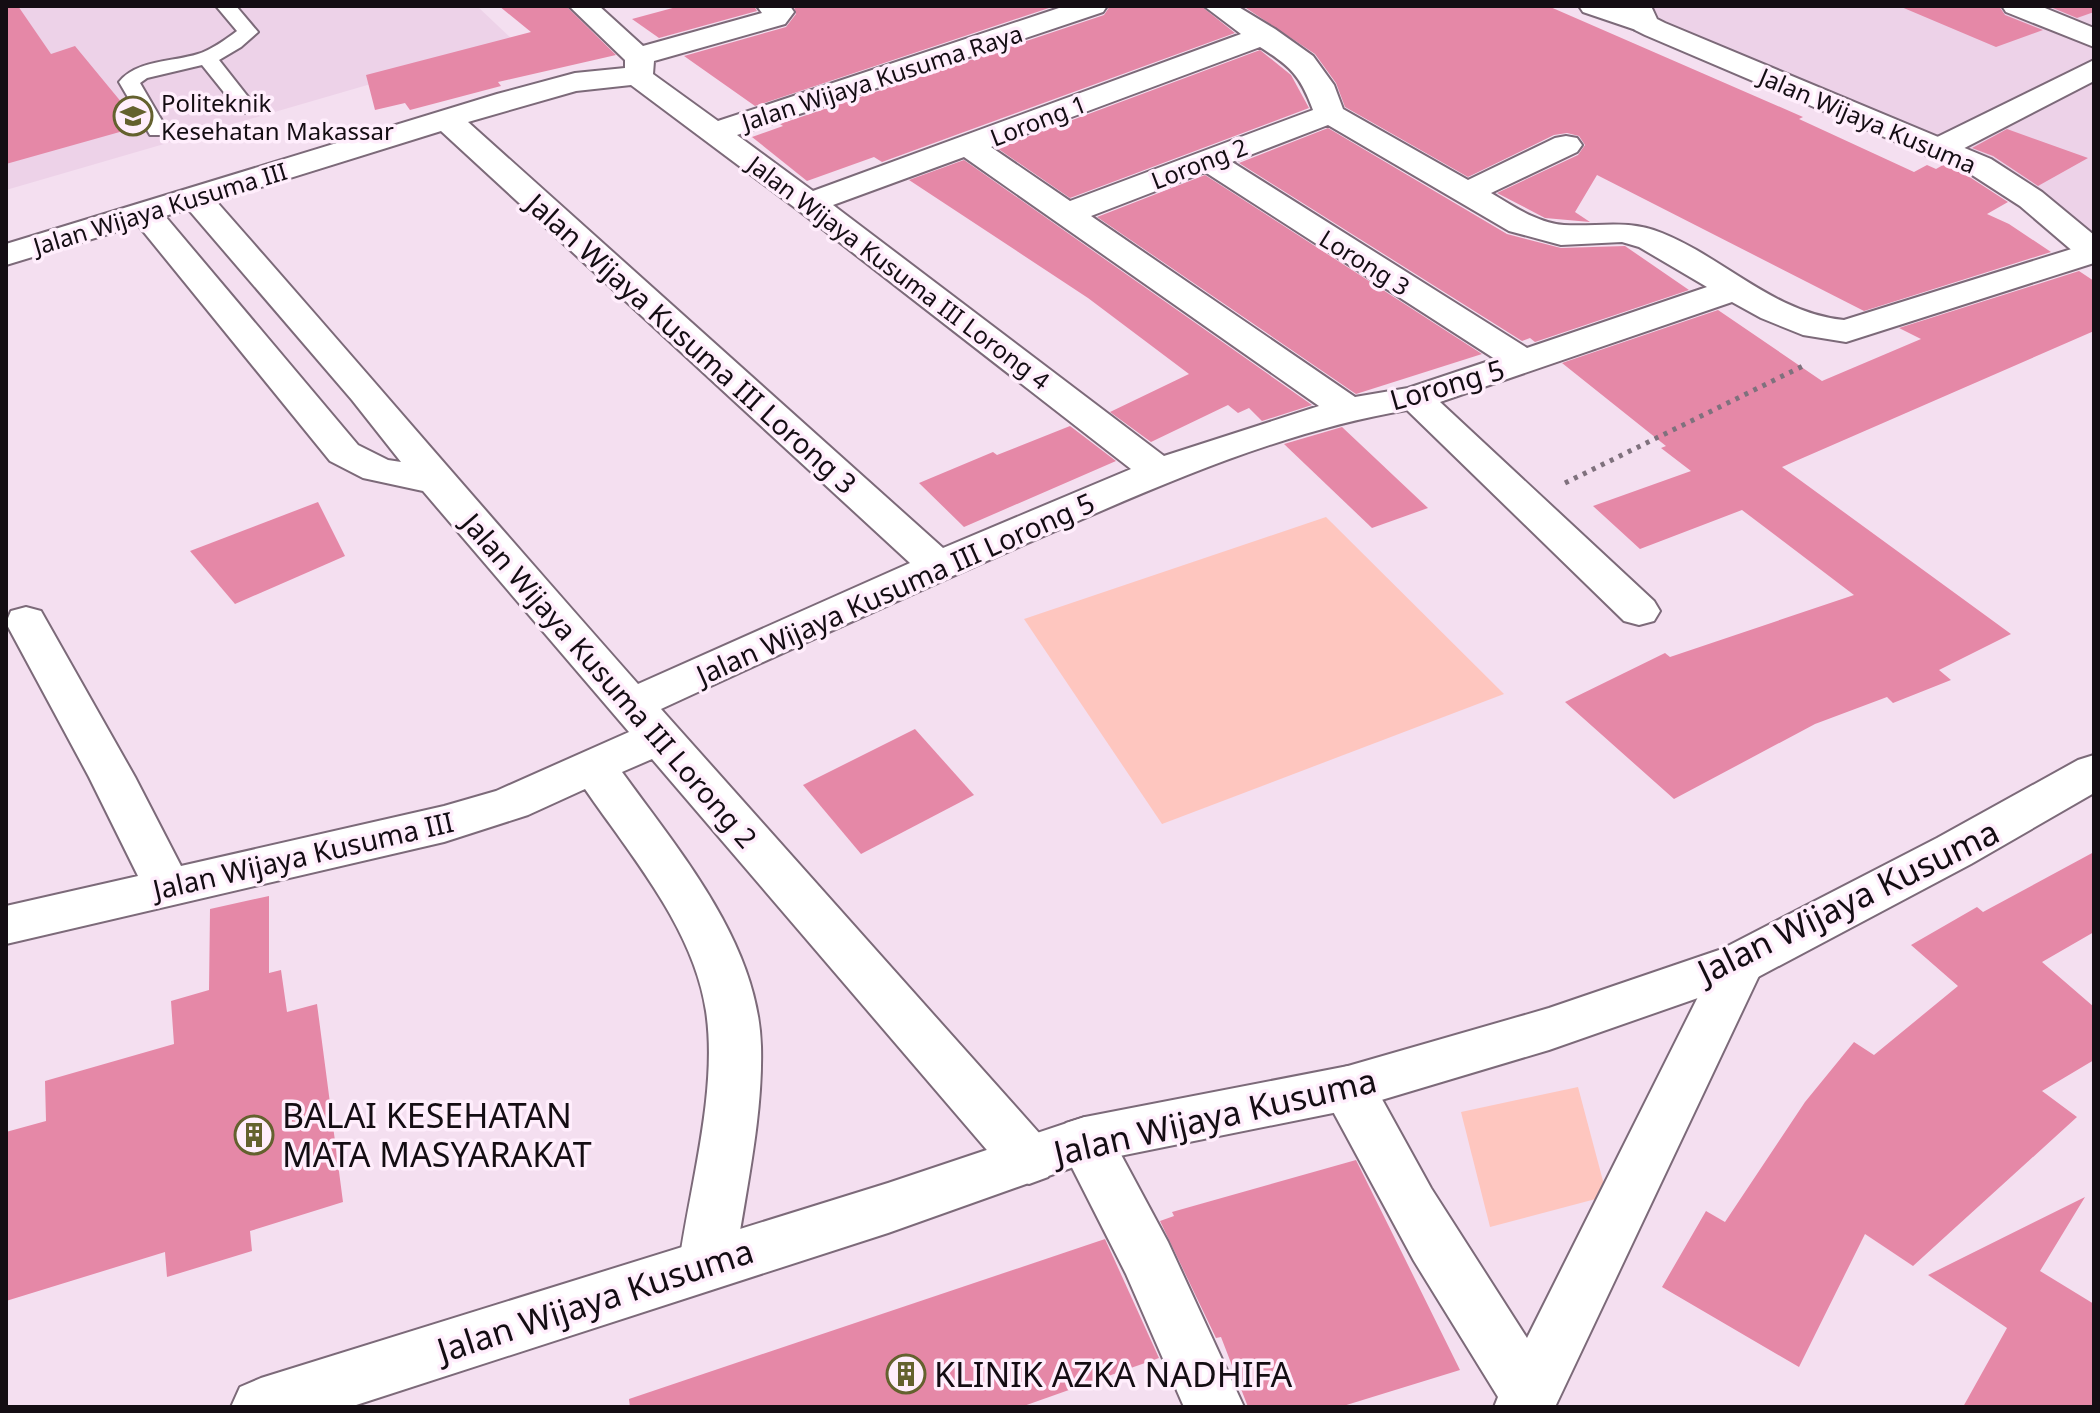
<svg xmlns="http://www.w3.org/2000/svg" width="2100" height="1413" viewBox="0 0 2100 1413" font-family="'Noto Sans',sans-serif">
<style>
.built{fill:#edd2e8}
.green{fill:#fec6bf}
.building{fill:#e588a7}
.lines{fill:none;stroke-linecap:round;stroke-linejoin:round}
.lane-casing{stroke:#7c6a79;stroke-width:4}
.street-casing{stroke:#7c6a79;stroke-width:4}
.secondary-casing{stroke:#7c6a79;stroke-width:4}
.path{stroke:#7f717d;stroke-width:5;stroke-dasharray:4 6;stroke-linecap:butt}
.lane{fill:#fff;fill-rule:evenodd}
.street{fill:#fff;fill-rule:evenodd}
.secondary{fill:#fff;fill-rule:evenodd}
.labels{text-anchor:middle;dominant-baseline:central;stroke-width:7;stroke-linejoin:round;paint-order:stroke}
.far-street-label{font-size:24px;fill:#140d13;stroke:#ffeefc}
.far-poi-label{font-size:24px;fill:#140d13;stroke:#ffeefc;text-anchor:start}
.street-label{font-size:28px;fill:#140d13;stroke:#ffeefc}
.near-street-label{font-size:34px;fill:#140d13;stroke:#ffeefc}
.near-poi-label{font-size:34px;fill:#140d13;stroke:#ffeefc;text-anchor:start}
</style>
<rect width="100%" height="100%" fill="#f4dff0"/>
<g class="built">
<path d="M6,6H477L515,42L6,190Z"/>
<path d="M1638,6H2094V247L2033,197L1678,39Z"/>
</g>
<g class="green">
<path d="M1326,517L1504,694L1162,824L1024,619Z"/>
<path d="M1578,1087L1607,1196L1490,1227L1461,1112Z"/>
</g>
<g class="building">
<path d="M6,6H18L51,54L75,46L141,126L6,164Z"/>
<path d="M499,6H566L616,55L498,82L501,86L410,110L405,103L375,110L366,75L531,32Z"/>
<path d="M680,6H754L757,11L659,38L632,19Z"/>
<path d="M794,6H1055L755,106L684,56L786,27L796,14Z"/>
<path d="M1110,6H1201L1235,33L882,162L874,157L807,181L752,137L783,126L780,124L1104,15Z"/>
<path d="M1243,6H1548L1803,117L1799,119L1914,172L1927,165L1936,169L1943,165L1968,176L2008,202L1987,214L2009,224L2051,252L1864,311L1597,175L1575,212L1590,222L1545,218L1497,193L1578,155L1585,145L1579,136L1567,133L1554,135L1468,177L1345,107L1336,83L1315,54Z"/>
<path d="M1899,6H1999L2005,15L2043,30L1996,47Z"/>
<path d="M2048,6H2094V12L2077,18Z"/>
<path d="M1260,50L1291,75L1309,108L1070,198L997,148Z"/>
<path d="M1328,128L1507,234L1561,248L1625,246L1689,290L1535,342L1530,338L1522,341L1239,163Z"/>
<path d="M2007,129L2088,158L2038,186L1993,156L1972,148Z"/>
<path d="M964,160L1312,405L1262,421L1249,408L1238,413L1228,405L1151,442L1110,412L1189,374L1088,298L909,180Z"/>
<path d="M1205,175L1482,354L1356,394L1097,217Z"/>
<path d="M2079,271L2094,281V331L1782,467L2011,634L1939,670L1951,680L1893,703L1887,697L1815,724L1674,799L1565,702L1665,653L1670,657L1854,595L1742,510L1640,549L1593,506L1691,471L1661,448L1666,446L1562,363L1718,310L1822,381L1921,339L1899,328Z"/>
<path d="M1070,426L1116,461L964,527L919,483L993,452L997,455Z"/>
<path d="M1342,427L1428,508L1372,528L1284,444Z"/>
<path d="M318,502L345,556L235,604L190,551Z"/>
<path d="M915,729L974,795L861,854L803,785Z"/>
<path d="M2094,852V932L2042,962L2094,1007V1060L2042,1091L2077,1117L1913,1266L1865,1234L1799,1367L1662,1287L1706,1211L1725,1222L1805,1102L1854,1042L1874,1055L1958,986L1911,945L1977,907L1983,912Z"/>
<path d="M269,896V973L281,970L287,1012L317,1004L343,1202L250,1231L252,1251L167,1277L165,1252L6,1301V1132L46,1121L45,1081L174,1044L171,1001L209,990L210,909Z"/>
<path d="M1356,1160L1460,1370L1340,1407H1248L1221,1337L1216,1338L1160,1221L1174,1216L1172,1212Z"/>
<path d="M2085,1197L2040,1271L2094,1304V1407H1963L2007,1328L1928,1275Z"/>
<path d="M1105,1239L1159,1358L1021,1407H630L629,1399Z"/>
</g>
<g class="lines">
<g class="lane-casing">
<path id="lane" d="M216,6H236L258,32L241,47L219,60L256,107L246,113L239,111L202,65L147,78L140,83L168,131L164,135H150L119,82C136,60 173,62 198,54C211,50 225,40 237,31Z"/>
</g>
<g class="street-casing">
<g id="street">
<path d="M569,6H599L643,46L762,13L757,6H790L794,12L785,24L654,61L653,74L718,121L1065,6H1107L1103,12L737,135L813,191L1241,34L1204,6H1237L1275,29L1313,56L1334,85L1343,109L1468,180L1555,138L1566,136L1577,138L1582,145L1577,152L1491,193C1513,206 1537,223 1564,225C1599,227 1628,219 1662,233C1724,258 1774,313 1844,320L2094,242V263L1846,342L1803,335L1761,318L1732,302L1440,402L1654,601L1660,611L1654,621L1639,625L1624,621L1407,410C1284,431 1166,482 1053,532C921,589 791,649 661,709L1048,1143L1056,1160L1048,1177L1029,1184L1010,1177L652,759L622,772C680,852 758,943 761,1046C763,1118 745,1193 735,1264L727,1282L707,1290L687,1282L679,1264C690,1185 718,1090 706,1011C694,929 631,856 585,789L528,815L444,842L6,944V906L138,876L89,777L6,623L11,611L26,607L41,611L135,777L181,866L444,806L496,791L629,732L423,491L363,478L330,461L138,225L6,265V244L497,94L575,73L625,68V60ZM1260,47C1291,67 1300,75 1313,110L1070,201L991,147ZM631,85L798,210L1131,469L943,548L468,122L576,91ZM1328,125L1509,231L1561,245L1622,242L1639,247L1707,287L1527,348L1232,162ZM441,131L910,563L638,684C496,524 357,361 216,201ZM964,157L1319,406L1164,456L833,205ZM1205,172L1495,359L1408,388L1355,397L1091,216ZM188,209L352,400L401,462L388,460L358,445L165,216Z"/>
<path d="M1579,6C1601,6 1645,4 1659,24L1655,30L1645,33L1583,12Z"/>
<path d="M2002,6H2040L2094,28V47L2006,12Z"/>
<path d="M2094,60V81L1949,156L1938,158L1927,156L1922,149L1927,142Z"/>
<path d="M1740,943L1758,949L1765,963L1555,1407H1494L1498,1397L1414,1261L1329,1104L1322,1088L1329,1072L1348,1066L1367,1072L1431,1188L1527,1338L1722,949Z"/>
<path d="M1085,1117L1104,1123L1168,1242L1244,1407H1184L1126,1274L1058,1140L1066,1123Z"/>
</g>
</g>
<g class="secondary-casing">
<g id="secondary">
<path d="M1623,6H1651L1657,19L1665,23L1991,159L2042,192L2094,235V262L2082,259L2020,206L1969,173L1645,35L1635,30Z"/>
<path d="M2094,755V793L1971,864L1758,977L1549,1050L1348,1110L1085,1163L888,1233L350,1407H231L240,1387L261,1378L888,1183L1085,1117L1348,1066L1549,1008L1722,949L1937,838L2078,760Z"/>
</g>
</g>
<path class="path" d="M1565,483L1807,364"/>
<use href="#lane" class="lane"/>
<use href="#street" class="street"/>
<use href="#secondary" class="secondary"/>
</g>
<defs>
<g id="university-ring" transform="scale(2)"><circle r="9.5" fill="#ffeefc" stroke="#64612e" stroke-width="1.5"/><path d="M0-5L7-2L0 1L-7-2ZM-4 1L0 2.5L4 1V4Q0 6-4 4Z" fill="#64612e"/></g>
<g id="building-ring" transform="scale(2)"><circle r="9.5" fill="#ffeefc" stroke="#64612e" stroke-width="1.5"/><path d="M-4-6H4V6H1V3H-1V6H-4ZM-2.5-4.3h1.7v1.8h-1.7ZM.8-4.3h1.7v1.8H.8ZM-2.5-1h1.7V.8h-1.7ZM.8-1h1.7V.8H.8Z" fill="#64612e"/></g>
</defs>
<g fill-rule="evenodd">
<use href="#university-ring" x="133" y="116"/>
<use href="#building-ring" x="254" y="1135"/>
<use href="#building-ring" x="906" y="1374"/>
</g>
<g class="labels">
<g class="far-street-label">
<text transform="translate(882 77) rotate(-18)">Jalan Wijaya Kusuma Raya</text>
<text transform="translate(1038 120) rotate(-21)">Lorong 1</text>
<text transform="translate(1868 120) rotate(23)">Jalan Wijaya Kusuma</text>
<text transform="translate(1199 163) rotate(-21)">Lorong 2</text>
<text transform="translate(160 208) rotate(-17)">Jalan Wijaya Kusuma III</text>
<text transform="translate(1365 262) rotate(32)">Lorong 3</text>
<text transform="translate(899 272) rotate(37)">Jalan Wijaya Kusuma III Lorong 4</text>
</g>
<g class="far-poi-label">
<text x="161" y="102">Politeknik<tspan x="161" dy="28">Kesehatan Makassar</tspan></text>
</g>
<g class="street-label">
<text transform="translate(692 343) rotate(42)">Jalan Wijaya Kusuma III Lorong 3</text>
<text transform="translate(1447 384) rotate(-16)">Lorong 5</text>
<text transform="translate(895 588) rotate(-24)">Jalan Wijaya Kusuma III Lorong 5</text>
<text transform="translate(610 680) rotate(49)">Jalan Wijaya Kusuma III Lorong 2</text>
<text transform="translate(303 855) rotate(-13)">Jalan Wijaya Kusuma III</text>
</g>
<g class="near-street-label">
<text transform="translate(1848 901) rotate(-26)">Jalan Wijaya Kusuma</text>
<text transform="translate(1215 1116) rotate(-13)">Jalan Wijaya Kusuma</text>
<text transform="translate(595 1300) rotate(-18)">Jalan Wijaya Kusuma</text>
</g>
<g class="near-poi-label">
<text x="282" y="1115">BALAI KESEHATAN<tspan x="282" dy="39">MATA MASYARAKAT</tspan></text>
<text x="934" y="1374">KLINIK AZKA NADHIFA</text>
</g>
</g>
<rect width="2100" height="1413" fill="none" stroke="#140d13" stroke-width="16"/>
</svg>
